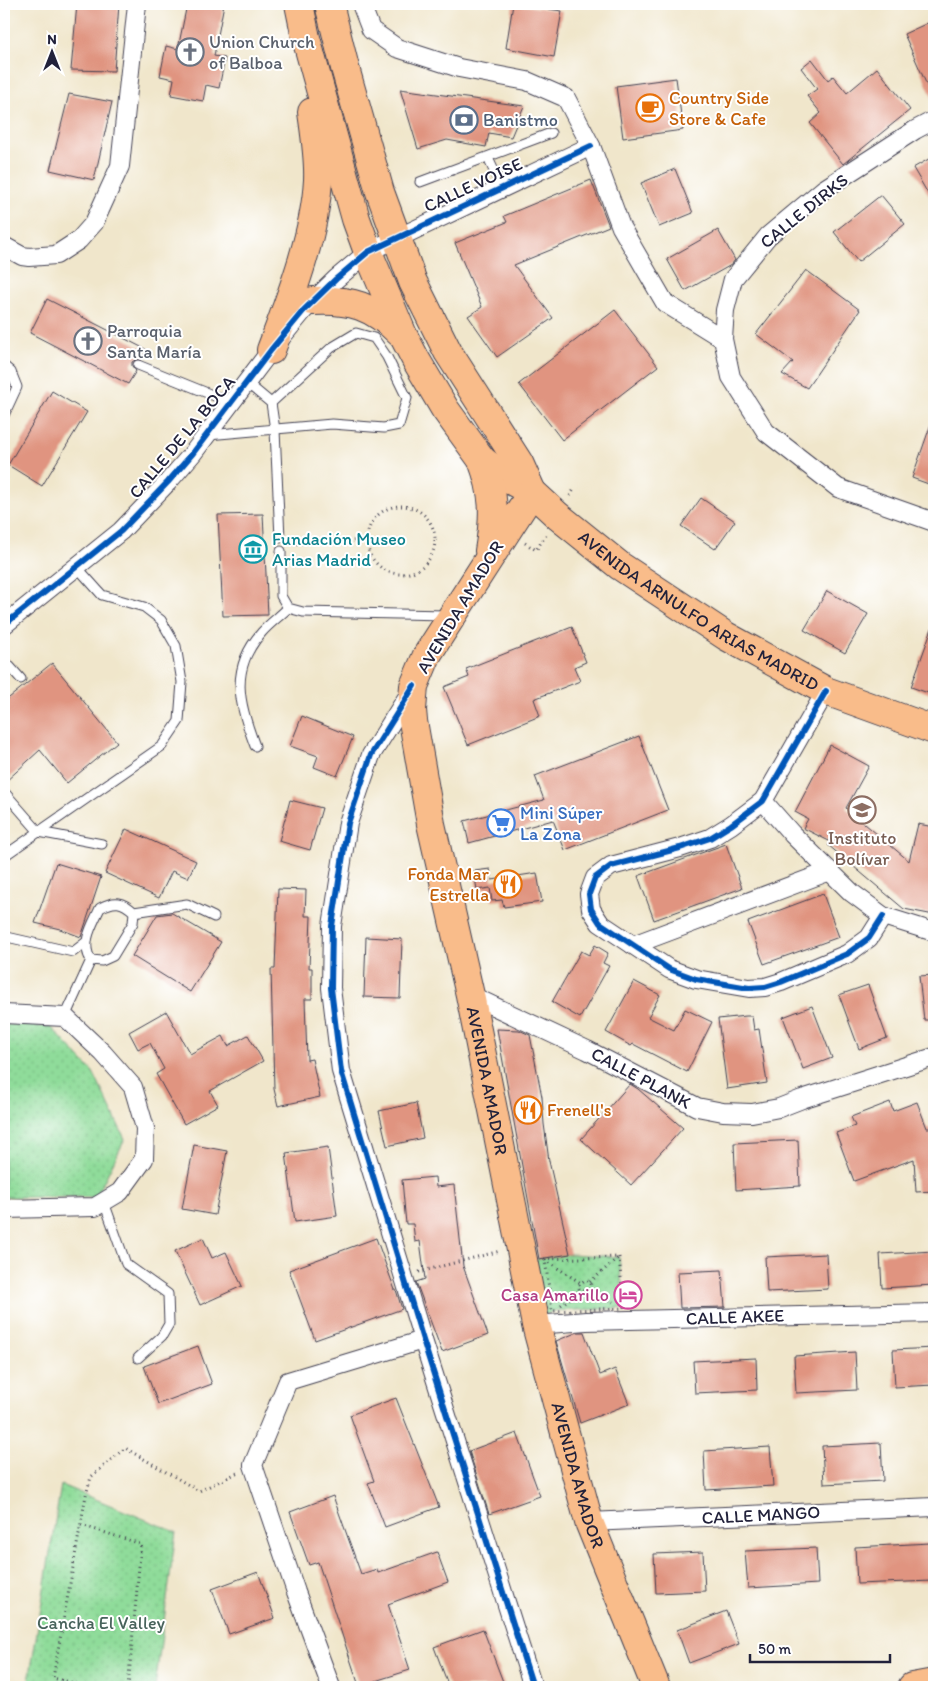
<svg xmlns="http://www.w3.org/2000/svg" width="938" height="1691" viewBox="0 0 938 1691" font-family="Itim,sans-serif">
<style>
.grass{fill:url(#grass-dots);stroke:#587f6a}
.building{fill:#e09480}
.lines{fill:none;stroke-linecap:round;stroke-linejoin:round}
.service-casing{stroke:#413f51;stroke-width:11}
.minor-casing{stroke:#413f51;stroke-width:20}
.primary-casing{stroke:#413f51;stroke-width:30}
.trunk-casing{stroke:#413f51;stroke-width:30}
.path{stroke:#413f51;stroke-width:3;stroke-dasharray:1 4;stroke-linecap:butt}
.service{stroke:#fff;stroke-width:9}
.minor{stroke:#fff;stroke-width:18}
.primary{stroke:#f9bc8a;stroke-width:28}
.trunk{stroke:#f9bc8a;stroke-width:28}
.cycleway-casing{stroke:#fff;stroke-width:9}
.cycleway{stroke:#0057b8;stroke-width:6}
.labels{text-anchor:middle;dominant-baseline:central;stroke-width:4;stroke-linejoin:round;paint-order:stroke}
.worship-label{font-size:18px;fill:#5b616d;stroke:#fff;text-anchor:start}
.food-label{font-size:18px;fill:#c56008;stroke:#fff;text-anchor:start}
.service-label{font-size:18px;fill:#4e5e75;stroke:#fff;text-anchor:start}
.street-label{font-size:18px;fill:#22223b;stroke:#fff}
.culture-label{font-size:18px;fill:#0d838f;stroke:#fff;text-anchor:start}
.shop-label{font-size:18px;fill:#366cbe;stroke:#fff;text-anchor:start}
.education-label{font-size:18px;fill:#785e54;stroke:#fff}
.hotel-label{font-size:18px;fill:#b23c85;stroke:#fff;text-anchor:end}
.park-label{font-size:18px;fill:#48635c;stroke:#fff}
</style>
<defs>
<pattern id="grass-dots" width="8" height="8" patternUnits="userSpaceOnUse" patternTransform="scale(1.25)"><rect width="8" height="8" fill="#8fdc9a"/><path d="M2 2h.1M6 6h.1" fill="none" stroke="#7bbc86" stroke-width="1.8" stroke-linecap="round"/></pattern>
</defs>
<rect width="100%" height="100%" fill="#fff"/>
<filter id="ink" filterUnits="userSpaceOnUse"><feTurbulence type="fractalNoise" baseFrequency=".02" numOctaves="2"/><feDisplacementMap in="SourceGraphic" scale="10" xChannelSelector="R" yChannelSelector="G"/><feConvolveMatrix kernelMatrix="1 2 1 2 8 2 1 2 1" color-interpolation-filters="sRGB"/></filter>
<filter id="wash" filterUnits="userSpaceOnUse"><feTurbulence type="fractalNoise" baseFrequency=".0096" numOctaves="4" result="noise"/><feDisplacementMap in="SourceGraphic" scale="20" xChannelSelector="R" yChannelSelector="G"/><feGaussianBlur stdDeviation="1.12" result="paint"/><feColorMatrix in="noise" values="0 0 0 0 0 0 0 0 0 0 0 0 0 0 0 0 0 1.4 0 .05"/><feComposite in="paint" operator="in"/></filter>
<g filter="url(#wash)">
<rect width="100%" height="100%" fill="#f0e6cb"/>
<g class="grass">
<path d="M4,1024L51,1027L93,1072L125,1139L96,1197H4Z"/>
<path d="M570,1254L619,1257L624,1308L552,1311L542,1318L534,1260Z"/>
<path d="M61,1485L176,1532L155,1687H28Z"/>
</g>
<g id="blocks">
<g class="building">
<path d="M77,4H119L114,71L71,70Z"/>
<path d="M187,4H224L214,56L225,58L219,88L206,85L203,101L171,95L174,79L160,76L166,46L178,49Z"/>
<path d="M513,4L562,11L554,57L506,48Z"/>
<path d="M934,20V101L904,34Z"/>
<path d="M812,59L828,80L833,76L847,93L877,68L910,110L843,164L810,123L821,113L807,96L817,89L801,68Z"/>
<path d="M676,78L683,130L623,138L616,86Z"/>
<path d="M400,89L524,106L511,137L489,133L486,147L447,140L418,149Z"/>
<path d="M69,94L112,102L94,180L50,170Z"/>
<path d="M934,156V204L913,168Z"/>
<path d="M675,169L693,213L659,227L641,183Z"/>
<path d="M591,180L609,226L514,265L553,318L497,357L468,316L482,307L455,243L507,222L504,216Z"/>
<path d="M881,195L905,224L858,262L834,232Z"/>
<path d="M718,230L735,260L731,265L685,291L667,259Z"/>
<path d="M806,270L860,310L807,388L782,374L793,362L756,334Z"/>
<path d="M47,299L147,350L141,360L137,359L132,362V366L136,371L128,384L30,333Z"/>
<path d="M615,310L658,366L562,440L519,384Z"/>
<path d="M52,391L87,412L42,486L8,465Z"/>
<path d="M932,421H934V486L912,478Z"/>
<path d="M701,498L735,521L715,549L681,526Z"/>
<path d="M263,514L268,615L223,616L218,515Z"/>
<path d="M827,591L868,614L845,653L804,630Z"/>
<path d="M572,627L586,662L574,667L580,681L534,699L540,716L468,745L444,687L469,677L466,669Z"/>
<path d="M932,628H934V695L911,687Z"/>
<path d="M52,663L117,742L67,783L40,750L4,783V702Z"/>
<path d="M302,716L353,737L337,776L314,767L318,756L290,746Z"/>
<path d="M639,736L668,810L565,850L553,820L469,843L464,821L544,800L535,776Z"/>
<path d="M830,745L869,766L846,808L909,861L918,824L934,827V915L904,909L828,845L831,842L803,828L808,819L795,812Z"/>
<path d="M290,800L322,808L310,850L279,841Z"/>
<path d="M126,829L196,861L188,878L172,871L159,898L105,873Z"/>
<path d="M726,844L742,888L654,920L638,876Z"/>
<path d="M56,863L101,877L81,937L60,929L35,923Z"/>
<path d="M490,869L492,880L537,873L542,902L504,907L502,900L492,901L490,888L477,890L474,871Z"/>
<path d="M278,889L306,890L305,916H311L309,968H312V999H305L307,1060L312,1059L320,1097L278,1106L274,1089L271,969H275Z"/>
<path d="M823,894L839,937L764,964L748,922Z"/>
<path d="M172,913L221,942L190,992L132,956L157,915Z"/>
<path d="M366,937L402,939L400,998L364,997Z"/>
<path d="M595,945L608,953L603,963L609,966L580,1018L552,1002L581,951L589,955Z"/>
<path d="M934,975V1020H924L919,976Z"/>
<path d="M634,981L660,995L648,1017L674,1030L685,1009L712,1022L687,1072L633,1044L631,1046L606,1032Z"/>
<path d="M868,985L887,1038L859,1049L839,995Z"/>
<path d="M812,1006L832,1058L803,1069L783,1017Z"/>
<path d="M166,1011L190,1054L223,1036L228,1046L248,1035L263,1061L210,1091L218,1105L184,1124L156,1074L164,1069L150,1043L138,1049L129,1032Z"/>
<path d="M746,1016H752L754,1030L759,1029L767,1083L727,1089L718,1019Z"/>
<path d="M497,1029L519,1030L530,1035L542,1097L544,1124L549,1161L570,1254L539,1259Z"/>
<path d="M630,1084L638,1089L683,1128L631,1185L581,1139Z"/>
<path d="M890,1102L893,1111L917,1102L927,1128H934V1191L916,1192L914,1159L854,1181L836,1133L855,1126L851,1117Z"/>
<path d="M416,1103L423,1138L387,1146L379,1111Z"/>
<path d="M798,1140L800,1186L736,1190L734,1143Z"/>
<path d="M194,1145L227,1151L215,1215L182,1209Z"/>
<path d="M328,1147L337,1216L295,1222L286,1153Z"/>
<path d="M435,1177L436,1187L454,1185L463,1266L488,1335L442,1352L416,1282L425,1279L420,1241L415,1242L413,1224H406L402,1180Z"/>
<path d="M203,1238L212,1258L226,1252L242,1286L200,1305L175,1251Z"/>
<path d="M376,1238L395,1290H396L402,1309L315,1340L289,1270Z"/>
<path d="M934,1251V1285L882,1288L880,1254Z"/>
<path d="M826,1254L828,1289L767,1292L765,1257Z"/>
<path d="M722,1270L725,1307L680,1308L678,1272Z"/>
<path d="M578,1332H584L600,1375L615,1369L629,1404L580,1423L556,1341Z"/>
<path d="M198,1346L212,1384L158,1404L144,1366Z"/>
<path d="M934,1348V1385L895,1387L893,1350Z"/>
<path d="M855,1352L857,1390L796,1393L794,1356Z"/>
<path d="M756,1358L757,1390L695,1393L693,1361Z"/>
<path d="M396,1398L439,1507L385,1527L368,1483L374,1481L350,1415Z"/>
<path d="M517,1433L540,1496L489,1514L469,1451Z"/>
<path d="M881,1443L883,1481L824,1484L822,1446Z"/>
<path d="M770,1447L773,1486L706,1490L704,1451Z"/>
<path d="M333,1496L361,1574L377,1569L378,1573L437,1552L448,1582L388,1604L410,1670L359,1686L318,1562L309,1565L290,1512Z"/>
<path d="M930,1543L932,1581L857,1584L855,1547Z"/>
<path d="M816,1548L818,1584L748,1588L745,1551Z"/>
<path d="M703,1552L705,1591L656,1593L654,1554Z"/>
<path d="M258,1572L275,1618L229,1634L212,1589Z"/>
<path d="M726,1611L739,1644L689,1663L677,1630Z"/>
<path d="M483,1629L505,1687H449L434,1647Z"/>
</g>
</g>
</g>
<g filter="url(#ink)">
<use href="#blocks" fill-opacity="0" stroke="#413f51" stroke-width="1"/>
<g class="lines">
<g class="service-casing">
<g id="service">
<path d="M488,158L502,188"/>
<path d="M420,182L551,133"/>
<path d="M138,365L232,403"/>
<path d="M4,366L11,372L17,387L4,415"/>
<path d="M247,383L271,403L275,430L280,538"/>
<path d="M208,435L332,424L384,428L399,425L407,398L387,357L374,338L356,333L331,348L271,403"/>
<path d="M281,551V596L288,608L303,612L446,615"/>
<path d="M4,660L21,679"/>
<path d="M255,746C239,704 229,669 262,632C270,623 280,616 288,608"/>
<path d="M6,794L39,832L102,844"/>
<path d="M4,856L162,746L179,721L182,682L176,646L161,620L144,607L102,595L77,567"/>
<path d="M134,912L187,904L214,917"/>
<path d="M7,937L73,952L86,942"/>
<path d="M65,1017L91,960L102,961L113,956L133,923L134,912C122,901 115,900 100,908C93,924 80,943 91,960"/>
<path d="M104,1202L126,1264L168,1294L169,1324L162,1336L138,1358"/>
</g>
</g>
<g class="minor-casing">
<g id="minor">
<path d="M361,4L371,30L397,48L459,68L527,81L566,98L591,146L621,227L665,303L723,339"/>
<path d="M934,120L915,130L824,189L768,236L733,279L725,310L723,339L731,377L766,432L838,488L934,522"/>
<path d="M4,246L22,256L29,257L56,255L79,240L94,223L120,166L137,4"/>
<path d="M4,625L121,531L168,482L193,453L271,350L304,310L336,279L368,252L591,146"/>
<path d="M411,691L371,755L348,823L332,926L331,988L341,1071L423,1340L533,1687"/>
<path d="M826,691L763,801L731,825L710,838L680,848L611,866L595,878L589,894L591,909L600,923L669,969L696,979L749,988L765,987L781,982L847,954L869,938L883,916"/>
<path d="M763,801L792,834L852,893L883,916L934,932"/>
<path d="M633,945L830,871"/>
<path d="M470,995L587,1050L697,1107L723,1112L752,1113L779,1108L802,1099L934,1057"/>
<path d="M4,1014L65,1017L103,1053L133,1087L145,1128L144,1159L120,1192L95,1207L4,1209"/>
<path d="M536,1325L586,1321L934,1313"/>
<path d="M589,1522L934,1507"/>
<path d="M331,1687L296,1592L253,1465L288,1381L423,1340"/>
</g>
</g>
<g class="primary-casing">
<g id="primary">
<path id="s1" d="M299,4L306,38L344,176L356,219L368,252L403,335L416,360L445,409L482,460L501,475L532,492L558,516L620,566L726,636L826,691L934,730"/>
<path d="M329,4L345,68L380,192L413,282L448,352L519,463L532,492"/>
<path d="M313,301C351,299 373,306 400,333"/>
<path d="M271,350C290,299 315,235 318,180C319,158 315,134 312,112"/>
<path d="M482,460C495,494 495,516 489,551"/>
<path id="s2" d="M532,492L427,655L414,686L412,710L413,721L431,824L470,995L536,1325L589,1522L656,1687"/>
</g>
</g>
<g class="trunk-casing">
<path id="trunk" d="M912,1687L934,1683"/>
</g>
<g class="path">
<path d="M570,496L575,488"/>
<circle cx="401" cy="540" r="34"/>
<path d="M328,542L366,540"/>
<path d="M525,543L536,550L546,535"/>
<path d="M292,544L314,543"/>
<path d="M619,1257L624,1308L552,1311L545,1259Z"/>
<path d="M545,1260L581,1283L585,1280L590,1282L592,1286L590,1291H580L578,1286L581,1283"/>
<path d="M419,1272L500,1251"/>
<path d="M590,1282L619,1257"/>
<path d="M590,1291L613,1302"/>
<path d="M561,1305L580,1291"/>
<path d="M81,1525L141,1544L128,1687"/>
<path d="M91,1687L53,1678L86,1495L91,1477L125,1448L199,1491L237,1473"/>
</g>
<use href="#service" class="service"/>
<use href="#minor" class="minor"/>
<use href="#primary" class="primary"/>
<use href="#trunk" class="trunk"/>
<g class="cycleway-casing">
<g id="cycleway">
<path d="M4,625L121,531L168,482L193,453L271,350L304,310L336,279L368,252L591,146"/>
<path d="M414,686L371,755L348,823L332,926L331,988L341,1071L423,1340L533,1687"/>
<path d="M826,691L763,801L731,825L710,838L680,848L611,866L595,878L589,894L591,909L600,923L669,969L696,979L749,988L765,987L781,982L847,954L869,938L883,916"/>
</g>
</g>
<use href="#cycleway" class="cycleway"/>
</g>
</g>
<defs>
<g id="church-ring" transform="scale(1.4375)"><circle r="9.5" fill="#fff" stroke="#6b7280" stroke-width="1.5"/><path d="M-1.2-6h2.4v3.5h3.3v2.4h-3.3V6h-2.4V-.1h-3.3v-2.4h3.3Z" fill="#6b7280"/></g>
<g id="cafe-ring" transform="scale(1.4375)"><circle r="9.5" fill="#fff" stroke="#e8710a" stroke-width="1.5"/><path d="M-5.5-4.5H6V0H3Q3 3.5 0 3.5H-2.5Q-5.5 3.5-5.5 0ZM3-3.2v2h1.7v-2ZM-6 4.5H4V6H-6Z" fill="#e8710a"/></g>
<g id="bank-ring" transform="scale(1.4375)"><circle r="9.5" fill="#fff" stroke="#5c6f8a" stroke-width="1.5"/><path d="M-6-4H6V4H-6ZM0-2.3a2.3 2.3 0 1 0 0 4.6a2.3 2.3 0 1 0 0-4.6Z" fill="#5c6f8a"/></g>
<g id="museum-ring" transform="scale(1.4375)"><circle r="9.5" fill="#fff" stroke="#0f9aa8" stroke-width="1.5"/><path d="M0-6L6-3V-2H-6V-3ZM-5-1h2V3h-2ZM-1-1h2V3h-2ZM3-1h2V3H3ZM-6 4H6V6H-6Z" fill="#0f9aa8"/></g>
<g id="school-ring" transform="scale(1.4375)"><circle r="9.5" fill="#fff" stroke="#8d6e63" stroke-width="1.5"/><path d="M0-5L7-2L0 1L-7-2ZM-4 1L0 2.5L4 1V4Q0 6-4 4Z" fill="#8d6e63"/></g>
<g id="supermarket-ring" transform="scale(1.4375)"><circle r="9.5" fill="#fff" stroke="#3f7fe0" stroke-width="1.5"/><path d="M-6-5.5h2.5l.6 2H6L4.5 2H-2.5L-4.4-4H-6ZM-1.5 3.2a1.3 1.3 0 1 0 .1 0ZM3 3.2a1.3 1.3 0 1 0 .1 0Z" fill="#3f7fe0"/></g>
<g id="restaurant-ring" transform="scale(1.4375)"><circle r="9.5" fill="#fff" stroke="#e8710a" stroke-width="1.5"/><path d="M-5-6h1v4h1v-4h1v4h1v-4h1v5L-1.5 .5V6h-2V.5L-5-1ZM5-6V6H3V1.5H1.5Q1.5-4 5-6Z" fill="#e8710a"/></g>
<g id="hotel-ring" transform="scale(1.4375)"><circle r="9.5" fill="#fff" stroke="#d1479c" stroke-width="1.5"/><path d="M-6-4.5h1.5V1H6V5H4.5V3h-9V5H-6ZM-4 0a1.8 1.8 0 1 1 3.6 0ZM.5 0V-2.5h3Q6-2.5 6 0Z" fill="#d1479c"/></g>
</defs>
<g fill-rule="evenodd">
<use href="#church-ring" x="190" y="52"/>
<use href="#cafe-ring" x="650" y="108"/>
<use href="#bank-ring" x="464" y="120"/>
<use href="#church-ring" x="88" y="341"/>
<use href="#museum-ring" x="253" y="549"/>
<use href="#school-ring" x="862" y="810"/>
<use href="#supermarket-ring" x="501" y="823"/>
<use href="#restaurant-ring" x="508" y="884"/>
<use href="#restaurant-ring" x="528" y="1110"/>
<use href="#hotel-ring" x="628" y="1295"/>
</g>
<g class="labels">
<g class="worship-label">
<text x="209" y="42">Union Church<tspan x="209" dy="21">of Balboa</tspan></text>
<text x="107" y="331">Parroquia<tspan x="107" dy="21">Santa María</tspan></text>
</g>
<g class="food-label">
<text x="669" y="98">Country Side<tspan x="669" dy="21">Store &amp; Cafe</tspan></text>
<text x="489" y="874" text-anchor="end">Fonda Mar<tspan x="489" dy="21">Estrella</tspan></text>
<text x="547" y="1110">Frenell's</text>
</g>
<g class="service-label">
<text x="483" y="120">Banistmo</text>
</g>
<g class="street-label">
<text transform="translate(473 185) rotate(-25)">CALLE VOISE</text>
<text transform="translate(804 211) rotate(-39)">CALLE DIRKS</text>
<text transform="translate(182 437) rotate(-50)">CALLE DE LA BOCA</text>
<text transform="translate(460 607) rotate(-59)">AVENIDA AMADOR</text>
<text stroke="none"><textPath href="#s1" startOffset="761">AVENIDA ARNULFO ARIAS MADRID</textPath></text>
<text transform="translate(641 1078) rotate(28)">CALLE PLANK</text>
<text stroke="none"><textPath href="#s2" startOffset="630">AVENIDA AMADOR</textPath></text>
<text transform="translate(735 1317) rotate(-2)">CALLE AKEE</text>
<text stroke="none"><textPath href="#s2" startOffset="1035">AVENIDA AMADOR</textPath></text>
<text transform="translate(761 1515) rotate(-3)">CALLE MANGO</text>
</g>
<g class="culture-label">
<text x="272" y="539">Fundación Museo<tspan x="272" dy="21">Arias Madrid</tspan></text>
</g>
<g class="shop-label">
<text x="520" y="813">Mini Súper<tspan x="520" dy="21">La Zona</tspan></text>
</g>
<g class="education-label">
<text x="862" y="838">Instituto<tspan x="862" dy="21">Bolívar</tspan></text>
</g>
<g class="hotel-label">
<text x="609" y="1295">Casa Amarillo</text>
</g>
<g class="park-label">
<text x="101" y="1623">Cancha El Valley</text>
</g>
</g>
<rect width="938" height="1691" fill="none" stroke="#fff" stroke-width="20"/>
<g transform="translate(52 52)" stroke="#ffffff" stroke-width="4" paint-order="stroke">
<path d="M0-4L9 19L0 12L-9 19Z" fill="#22223b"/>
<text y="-8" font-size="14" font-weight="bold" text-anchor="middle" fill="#22223b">N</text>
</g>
<path d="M750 1654v8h140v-8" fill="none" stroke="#22223b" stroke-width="2.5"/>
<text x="758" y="1654" font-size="15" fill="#22223b" stroke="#ffffff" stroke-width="4" paint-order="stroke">50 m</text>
</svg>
